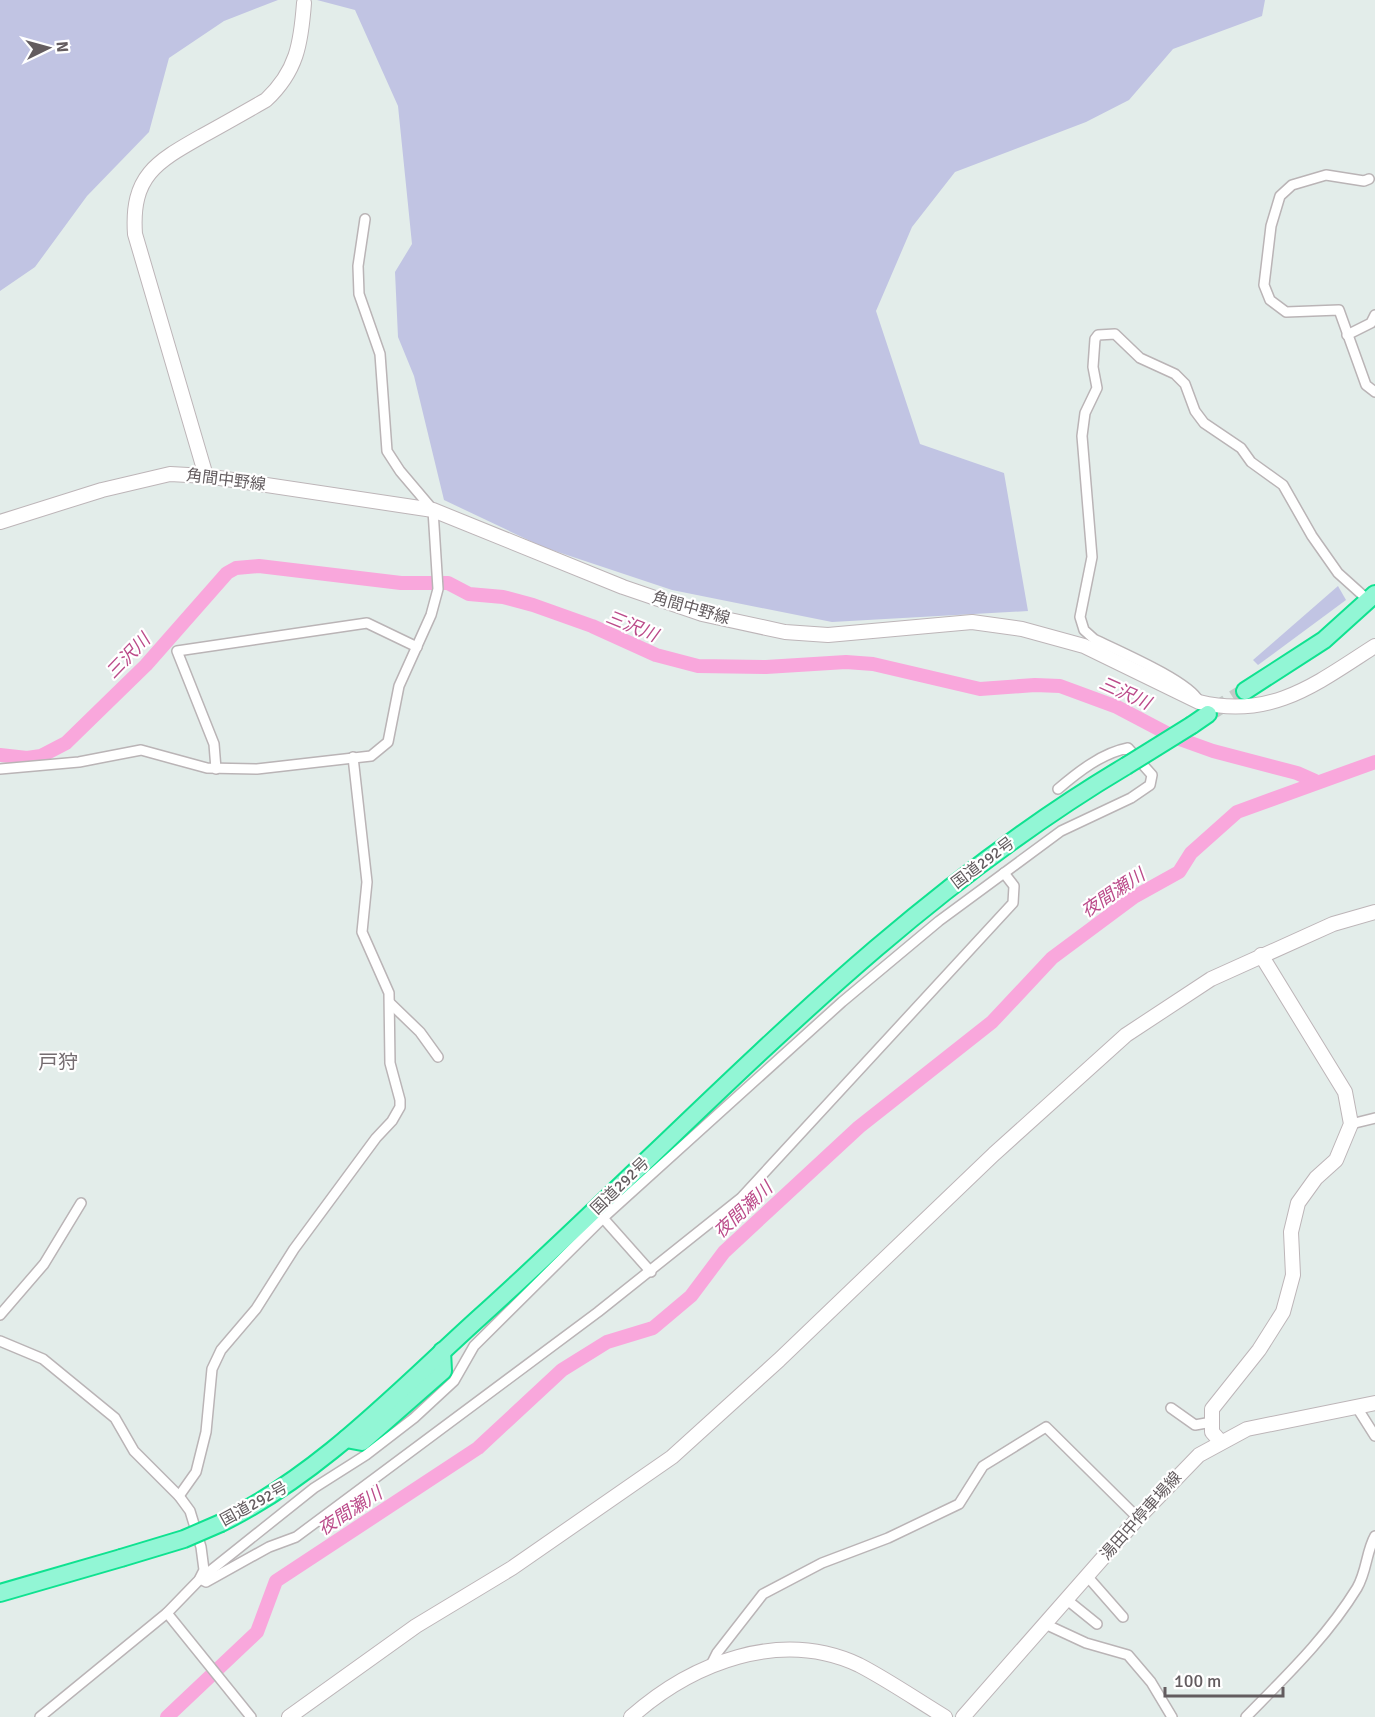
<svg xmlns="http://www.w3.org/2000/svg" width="1375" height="1717" viewBox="0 0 1375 1717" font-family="Signika,'Noto Sans JP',sans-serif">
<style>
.green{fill:#c1c4e3}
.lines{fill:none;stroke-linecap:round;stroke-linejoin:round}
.river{stroke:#f9a7dc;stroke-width:14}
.highway-tunnel{stroke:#c3c9c7;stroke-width:16;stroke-dasharray:16 8;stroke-linecap:butt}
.street-casing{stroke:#bab4b6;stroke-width:12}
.secondary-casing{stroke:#bdb5b8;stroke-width:16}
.highway-casing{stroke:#0fe290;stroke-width:20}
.street{stroke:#fff;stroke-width:9}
.secondary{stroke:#fff;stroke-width:14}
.highway{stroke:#92f6d5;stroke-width:16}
.highway-bridge-casing{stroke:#0fe290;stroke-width:20;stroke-linecap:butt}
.highway-bridge{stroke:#92f6d5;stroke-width:16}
.labels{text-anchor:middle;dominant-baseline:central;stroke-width:4.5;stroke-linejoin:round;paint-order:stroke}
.street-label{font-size:16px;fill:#635c5f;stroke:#fff}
.water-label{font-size:18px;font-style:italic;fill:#bb4b8a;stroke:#fff}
.quarter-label{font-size:20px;fill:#756d71;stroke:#fff}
</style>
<rect width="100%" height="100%" fill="#e3edea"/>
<g class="green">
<path d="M0,0H278L224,21L169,58L149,132L87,196L35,267L0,291Z"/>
<path d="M317,0H1265L1262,16L1173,49L1129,100L1086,122L955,172L912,227L876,311L920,444L1004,473L1028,611L832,622L672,590L543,547L444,500L414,376L398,337L395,272L412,244L398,106L355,10Z"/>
<path d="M1338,586L1346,600L1258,665L1253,660Z"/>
</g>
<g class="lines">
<g class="river">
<path d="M0,755L27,758L41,756L66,743L146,665L227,573L236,568L259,566L401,583H448L469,594L503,597L533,605L592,626L656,655L698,666L766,667L846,662L873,664L980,689L1035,685L1060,686L1117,707L1174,737L1213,751L1297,773L1315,781"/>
<path d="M167,1717L257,1632L276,1581L478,1448L562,1370L607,1342L653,1328L691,1296L724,1252L859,1127L992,1022L1052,958L1134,897L1179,872L1191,853L1237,812L1375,762"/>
</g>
<path class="highway-tunnel" d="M1213,711L1245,691"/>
<g class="street-casing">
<g id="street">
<path d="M1369,179L1364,181L1326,175L1292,185L1280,196L1271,226L1264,285L1270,300L1286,312L1339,310L1366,385L1375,392"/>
<path d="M1347,335L1371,323L1375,315"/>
<path d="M1198,700C1189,681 1116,650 1094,639L1084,630L1080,617L1092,557L1082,436L1085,413L1097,388L1093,367L1095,339L1098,335L1115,334L1140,358L1175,374L1185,384L1195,411L1204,423L1241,448L1251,462L1283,485L1312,536L1338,573L1368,600"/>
<path d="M0,769L79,762L141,750L207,768L257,769L371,756L388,742L399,686L431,615L438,589L433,510L400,471L387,451L380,354L359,294L358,266L365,219"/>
<path d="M216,769L214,744L177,651L367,623L417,647"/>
<path d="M390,1003L420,1032L438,1057"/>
<path d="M1351,1124L1375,1118"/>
<path d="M603,1218L651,1272"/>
<path d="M0,1315L44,1264L81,1203"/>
<path d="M0,1341L43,1359L115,1418L134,1451L179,1496L190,1511L201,1547L204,1570L200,1578"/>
<path d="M1356,1406L1375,1436"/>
<path d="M1171,1408L1195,1425L1212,1422"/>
<path d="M179,1496L196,1472L206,1432L212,1369L221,1350L256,1309L294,1249L376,1138L392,1121L400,1107V1100L390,1063L389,993L362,932L367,882L353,757"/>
<path d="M1087,1576L1123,1617"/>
<path d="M200,1579L206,1582L269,1547L296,1537L598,1312L741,1198L1013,903L1014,886L1004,873"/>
<path d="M1066,1599L1097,1624"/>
<path d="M167,1613L251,1717"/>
<path d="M1045,1624L1086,1643L1128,1655L1151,1682L1172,1717"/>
<path d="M711,1665L717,1653L763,1594L822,1563L888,1538L959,1504L983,1466L1046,1427L1138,1518"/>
<path d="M40,1717L167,1613L200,1579L314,1488L366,1455L414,1418L454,1381L474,1346L603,1218L842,1002L939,921L1061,831L1131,798L1150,785L1152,775L1128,748C1102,753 1078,772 1058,789"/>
<path d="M1246,1717C1286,1676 1327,1637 1357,1588C1367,1571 1366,1552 1375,1536"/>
</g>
</g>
<g class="secondary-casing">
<g id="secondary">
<path d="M206,476L135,234C131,176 156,162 202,136C224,124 245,112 266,100C297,71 301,43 304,3"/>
<path d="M0,522L102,490L170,474L206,476L433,510L623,587L702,614L785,632L828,635L972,622L1022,629L1084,646L1199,702C1272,720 1317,683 1375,646"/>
<path d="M1220,1441L1212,1432V1409L1259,1350L1283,1312L1293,1275L1291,1232L1298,1203L1316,1178L1336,1160L1351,1124L1345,1092L1261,955"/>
<path d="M289,1717L416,1626L512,1568L672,1457L779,1360L994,1154L1126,1035L1211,979L1333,924L1375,912"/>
<path d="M631,1717C692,1663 780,1628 859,1665C888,1680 917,1700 945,1717"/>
<path d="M963,1717L1138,1518L1199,1455L1247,1429L1375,1403"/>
</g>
</g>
<g class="highway-casing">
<g id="highway">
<path d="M1245,691L1324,640L1375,594"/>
<path d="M1192,725L1208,714"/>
<path d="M346,1439L362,1442L443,1371L442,1351"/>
<path d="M221,1523C321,1474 398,1391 480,1317C691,1127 880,912 1126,766"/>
<path d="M0,1593L121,1558"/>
</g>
</g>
<use href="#street" class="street"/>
<use href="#secondary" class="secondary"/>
<use href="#highway" class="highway"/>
<g class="highway-bridge-casing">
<g id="highway-bridge">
<path d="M1126,766L1192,725"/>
<path d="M121,1558L184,1539L221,1523"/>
</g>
</g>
<use href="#highway-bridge" class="highway-bridge"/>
</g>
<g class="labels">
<g class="street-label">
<text transform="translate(226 480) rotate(7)">角間中野線</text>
<text transform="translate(691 608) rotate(16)">角間中野線</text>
<text transform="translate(983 863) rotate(-37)">国道292号</text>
<text transform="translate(620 1186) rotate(-44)">国道292号</text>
<text transform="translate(254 1504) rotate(-29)">国道292号</text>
<text transform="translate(1141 1516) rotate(-48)">湯田中停車場線</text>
</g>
<g class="water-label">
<text transform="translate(632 626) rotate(22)">三沢川</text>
<text transform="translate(128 656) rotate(-46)">三沢川</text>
<text transform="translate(1125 693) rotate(24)">三沢川</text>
<text transform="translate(1113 893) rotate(-34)">夜間瀬川</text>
<text transform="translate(743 1210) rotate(-43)">夜間瀬川</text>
<text transform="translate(350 1511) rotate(-33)">夜間瀬川</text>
</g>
<g class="quarter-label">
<text x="58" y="1062">戸狩</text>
</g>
</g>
<g transform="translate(48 48) rotate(85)" stroke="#ffffff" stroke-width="4.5" paint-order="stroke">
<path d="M0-4.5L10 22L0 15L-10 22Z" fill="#635c5f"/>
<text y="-9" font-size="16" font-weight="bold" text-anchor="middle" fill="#635c5f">N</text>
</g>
<path d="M1165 1687v9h118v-9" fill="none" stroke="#635c5f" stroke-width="3"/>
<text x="1174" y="1687" font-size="18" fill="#635c5f" stroke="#ffffff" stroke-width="4.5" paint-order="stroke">100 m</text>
</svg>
